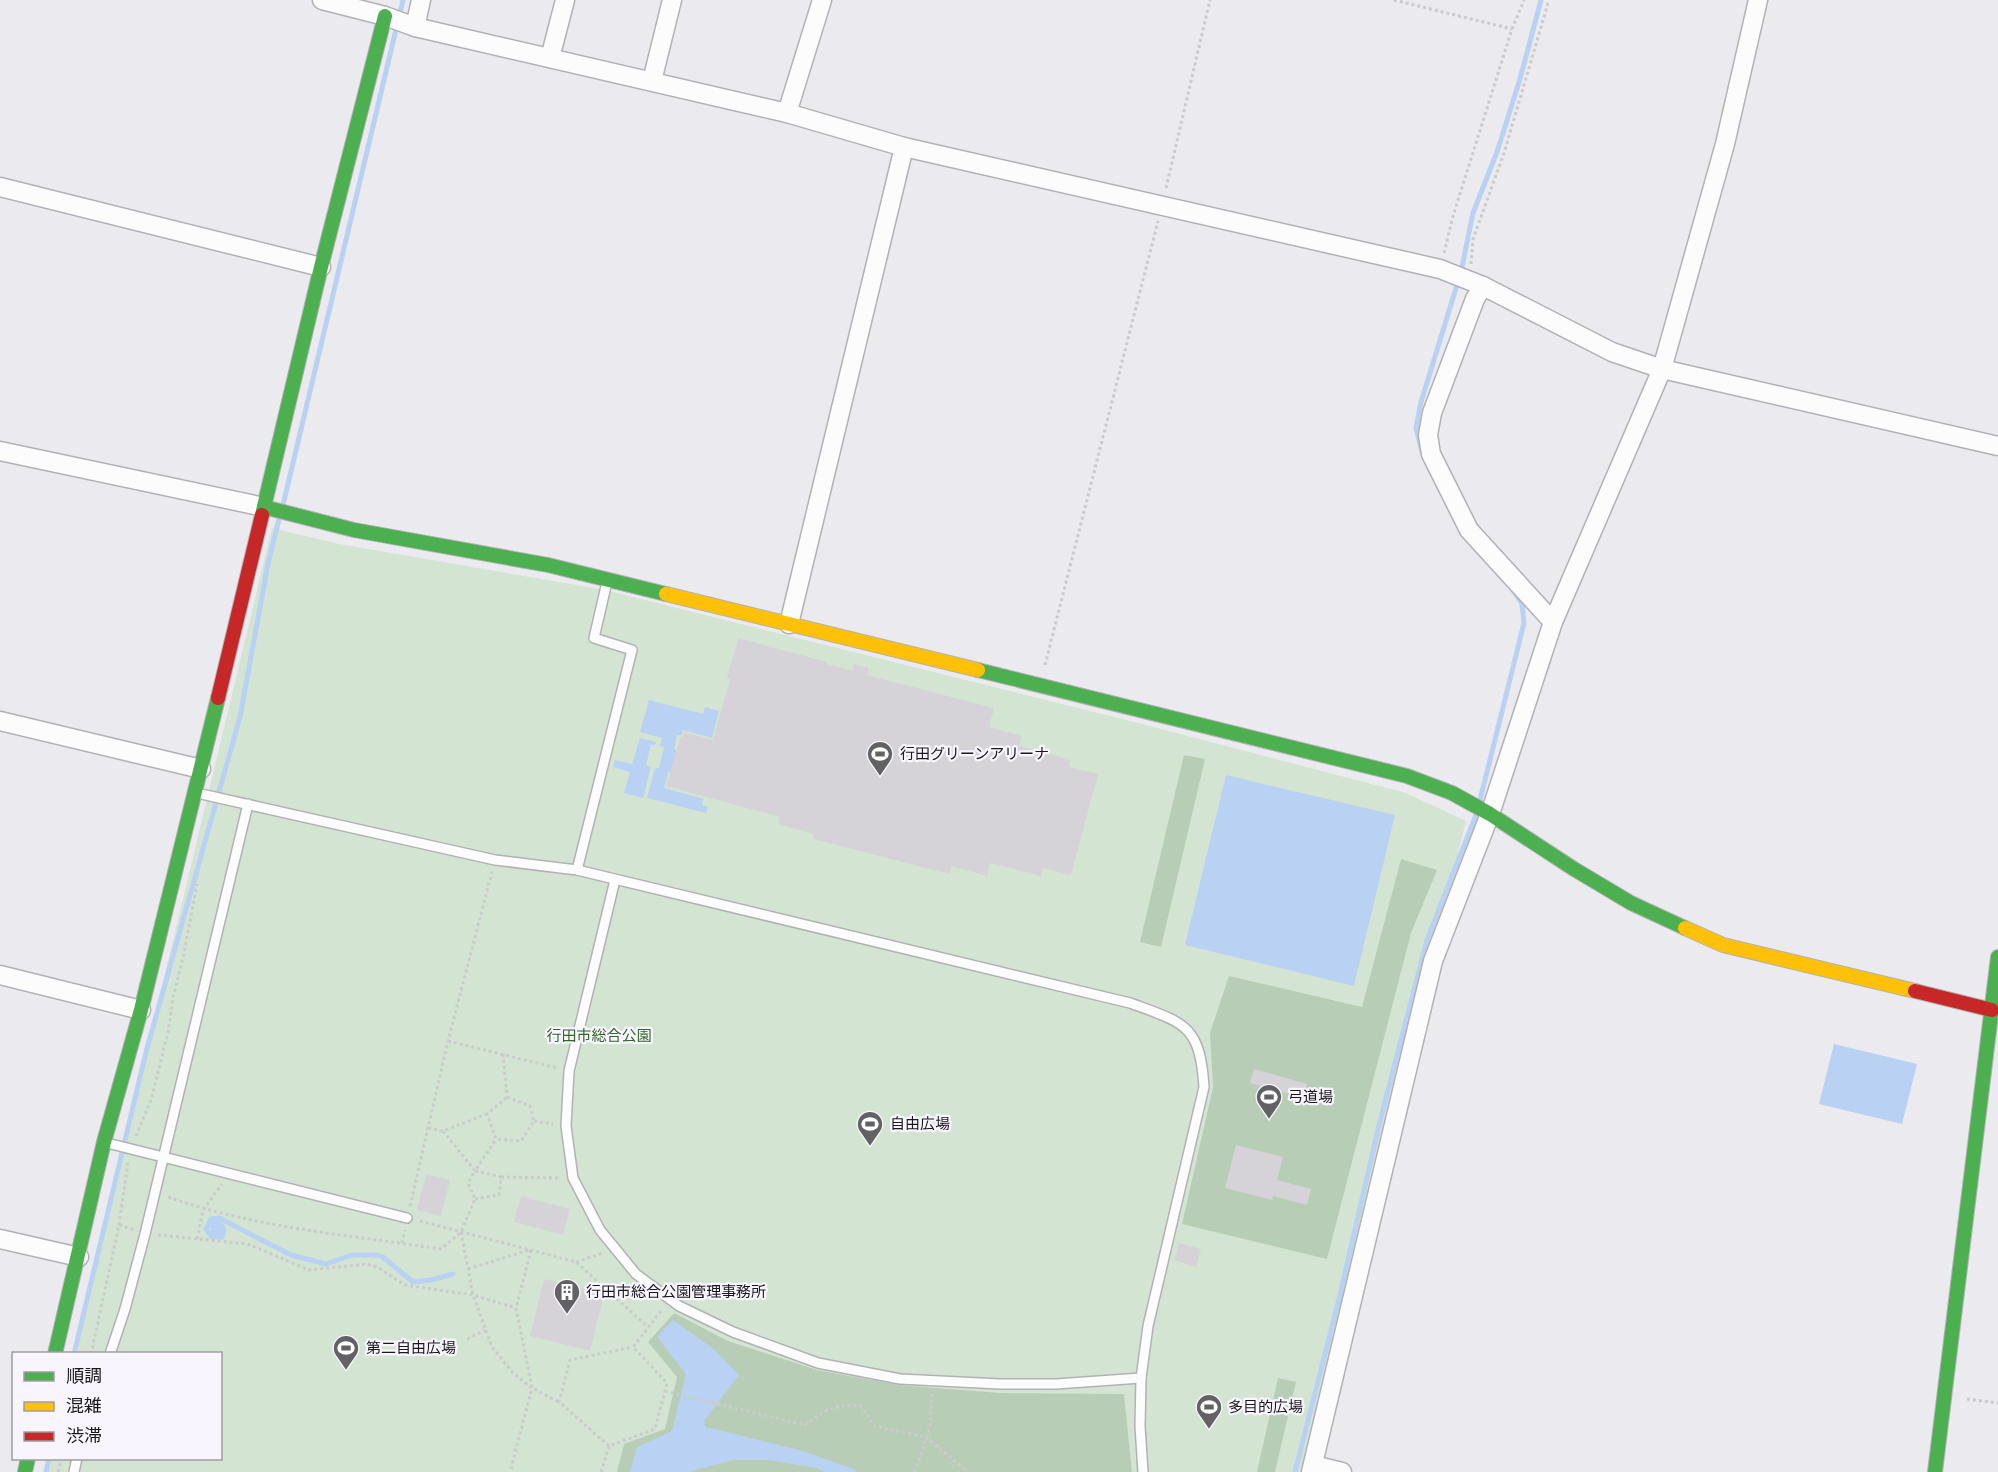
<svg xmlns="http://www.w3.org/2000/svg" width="1998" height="1472" viewBox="0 0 1998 1472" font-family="Raleway,'Noto Sans JP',sans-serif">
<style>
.green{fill:#d3e5d2}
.forest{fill:#b8cdb6}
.water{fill:#b9d1f2}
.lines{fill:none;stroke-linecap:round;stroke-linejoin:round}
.stream{stroke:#b9d1f2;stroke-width:5}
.building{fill:#d5d3d7}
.lane-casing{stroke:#b2b1b5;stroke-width:12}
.street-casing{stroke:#b2b1b5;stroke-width:21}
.fast-casing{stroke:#b2b1b5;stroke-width:16}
.slow-casing{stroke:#b2b1b5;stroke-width:16}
.jam-casing{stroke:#b2b1b5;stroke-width:16}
.path{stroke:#cbcbcd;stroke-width:3;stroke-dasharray:3 3;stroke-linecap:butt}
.lane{stroke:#fcfcfd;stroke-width:9}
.street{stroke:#fcfcfd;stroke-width:18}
.fast{stroke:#4caf50;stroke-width:14}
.slow{stroke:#ffc107;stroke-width:14}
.jam{stroke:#c62828;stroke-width:14}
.labels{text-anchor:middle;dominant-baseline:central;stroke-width:4.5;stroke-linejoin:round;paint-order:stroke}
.poi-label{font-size:15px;fill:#19181b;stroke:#f8f5fe;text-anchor:start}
.park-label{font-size:15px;fill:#33662b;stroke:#f8f5fe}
</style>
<rect width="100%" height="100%" fill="#ebeaef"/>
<path class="green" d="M272,528L339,544L605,590L1138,723L1406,793L1466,821L1301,1472H45L48,1459L220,1458V1354L74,1353Z"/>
<g class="forest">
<path d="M1184,755L1205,759L1161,947L1140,942Z"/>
<path d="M1401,859L1437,870L1411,933L1327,1259L1182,1224L1213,1087L1210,1033L1229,976L1362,1007Z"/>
<path d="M674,1313L728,1341L817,1370L899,1385L1000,1393L1124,1394L1132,1472H617L624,1444L665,1429L677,1377L648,1342Z"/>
<path d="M1278,1378L1296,1382L1275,1472H1257Z"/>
</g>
<g class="water">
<path d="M649,700L703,714L705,707L719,711L712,738L683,730L682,735H677L674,749L677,750L671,772H668L664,788L704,799L702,805L708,807L706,813L647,798L655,768H659L664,747L660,746L662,738L640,732Z"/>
<path d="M640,738L656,742L655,745H651L646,765L651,767L643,798L624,793L630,772L613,767L615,760L632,764Z"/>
<path d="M1226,775L1395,815L1354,986L1185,945Z"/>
<path d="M1834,1044L1917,1064L1902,1124L1819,1104Z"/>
<path d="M673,1320L715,1350L739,1375L704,1421L706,1427L803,1451L856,1470L855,1472H825L816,1468L769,1460H733L688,1472H630L637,1447L672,1431L686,1374L657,1337Z"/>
</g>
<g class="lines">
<g class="stream">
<path d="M1422,452L1416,428L1421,402L1461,272L1473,213L1497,152L1520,79L1541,0"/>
<path d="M283,505L403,0"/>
<path d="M1480,800L1524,623L1522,604L1513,590"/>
<path d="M216,1228L217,1226L220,1231L218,1233H214L212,1225L216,1222L222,1226L224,1231L222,1237H212L206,1229L211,1219L219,1218L291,1255L326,1264L352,1255H377L383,1257L413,1282L431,1280L453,1274"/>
<path d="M74,1354L146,1052L240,717L268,564L279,519"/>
<path d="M46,1472L49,1458"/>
<path d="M1295,1472L1339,1299L1380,1121L1427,940L1476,815"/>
</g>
</g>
<g class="building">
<path d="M738,638L827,662L826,664L853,671L854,664L869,668L867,675L990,707L994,709L989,727L1022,736L1019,746L1071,760L1069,767L1098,774L1071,875L1043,868L1041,876L990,863L987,876L952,866L950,874L813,839L814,834L778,824L780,817L666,786L681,736L683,737L684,732L713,740L730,679L727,678Z"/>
<path d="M1254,1069L1307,1084L1303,1098L1250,1083Z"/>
<path d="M1236,1145L1283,1157L1277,1180L1311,1189L1307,1205L1273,1196L1272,1200L1225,1188Z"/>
<path d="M426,1174L450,1180L441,1216L417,1210Z"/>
<path d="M521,1196L570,1209L563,1235L514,1222Z"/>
<path d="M1179,1243L1201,1249L1196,1267L1174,1260Z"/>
<path d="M544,1279L604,1294L590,1351L530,1336Z"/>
</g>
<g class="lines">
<g class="lane-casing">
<g id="lane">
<path d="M197,793L495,860L577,870L1130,1003C1184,1023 1200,1024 1204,1087L1148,1326L1141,1378L1140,1426L1143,1472"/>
<path d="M577,870L632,650L594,638L607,582"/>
<path d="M615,880L569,1071L566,1126L573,1178L600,1230L636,1274L679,1306L733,1332L818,1363L900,1379L1000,1384H1056L1141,1378"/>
<path d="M107,1143L407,1218"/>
<path d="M110,1354L125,1309L145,1234L248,804"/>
<path d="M74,1472L77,1458"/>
</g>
</g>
<g class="street-casing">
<g id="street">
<path d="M322,0L385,16L415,27L787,113L904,147L789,624"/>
<path d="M415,27L421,0"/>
<path d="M550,58L565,0"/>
<path d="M652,81L672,0"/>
<path d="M787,113L822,0"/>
<path d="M904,147L1440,269L1483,286L1612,352L1662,369L1998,446"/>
<path d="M0,187L321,267"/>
<path d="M1483,286L1475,299L1432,413L1428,435L1431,454L1469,530L1553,622"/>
<path d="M0,451L264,507"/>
<path d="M0,721L201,769"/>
<path d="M0,975L141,1010"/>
<path d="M0,1239L79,1257"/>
<path d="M1313,1465L1342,1472"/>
<path d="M1311,1472L1433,961L1490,814L1553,622L1662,369L1725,144L1758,0"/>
</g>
</g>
<g class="fast-casing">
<g id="fast">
<path d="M264,507L354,530L548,565L666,594"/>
<path d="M262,515L321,267L385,16"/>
<path d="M978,670L1407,776L1452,793L1490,814L1574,869L1631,903L1685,928"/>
<path d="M55,1354L104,1142L141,1010L218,698"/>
<path d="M25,1472L28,1458"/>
<path d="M1935,1472L1998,957"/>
</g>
</g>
<g class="slow-casing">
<g id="slow">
<path d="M666,594L978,670"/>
<path d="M1685,928L1723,945L1915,991"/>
</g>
</g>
<g class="jam-casing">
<g id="jam">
<path d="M218,698L262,515"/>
<path d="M1915,991L1992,1010"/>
</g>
</g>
<g class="path">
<path d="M1394,0L1512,29"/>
<path d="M1166,188L1210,0"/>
<path d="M1444,253L1453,216L1512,29L1524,0"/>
<path d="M1471,264L1473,239L1504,153L1549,0"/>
<path d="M1045,665L1158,221"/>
<path d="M448,1041L557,1068"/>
<path d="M503,1054L507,1097"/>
<path d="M507,1097L530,1106L534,1121L521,1141L496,1139L487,1114Z"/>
<path d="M534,1121L553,1124"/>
<path d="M428,1128L443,1131L487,1114"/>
<path d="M443,1131L475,1171L496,1139"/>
<path d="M136,1136L151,1100L168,1033L173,998L184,953L197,884"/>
<path d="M501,1177L559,1178"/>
<path d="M168,1197C255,1228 349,1235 441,1249L461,1232L475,1199L468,1183L475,1171L501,1177L499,1195L475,1199"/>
<path d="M410,1206L448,1041L492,872"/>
<path d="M420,1221L576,1262L648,1327"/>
<path d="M119,1225L134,1230"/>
<path d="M461,1232L473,1295L492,1347L513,1373L532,1388L510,1472"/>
<path d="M158,1235L248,1244L309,1270L367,1264L377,1267L405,1285L473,1295L516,1308"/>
<path d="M197,1239L203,1210L222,1184"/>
<path d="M402,1243L405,1230"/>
<path d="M531,1250L516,1308L532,1388L559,1402"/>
<path d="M576,1262L603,1253"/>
<path d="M468,1269L529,1250"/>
<path d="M467,1339L486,1330"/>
<path d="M91,1354L119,1225L128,1162"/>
<path d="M665,1391L805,1425C827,1409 833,1404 861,1406L874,1426L926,1437L968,1472"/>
<path d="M1967,1399L1998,1403"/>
<path d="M609,1446L559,1402L570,1360L633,1347"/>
<path d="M58,1472L61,1458"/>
<path d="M601,1472L609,1446L655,1429L667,1383L633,1347L662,1310"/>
<path d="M915,1472L930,1427L932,1394"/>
</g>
<use href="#lane" class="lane"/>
<use href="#street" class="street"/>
<use href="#fast" class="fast"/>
<use href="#slow" class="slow"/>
<use href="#jam" class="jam"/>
</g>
<defs>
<g id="stadium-pin" transform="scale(1.35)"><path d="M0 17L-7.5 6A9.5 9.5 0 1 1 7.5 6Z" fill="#626265" stroke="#f8f5fe"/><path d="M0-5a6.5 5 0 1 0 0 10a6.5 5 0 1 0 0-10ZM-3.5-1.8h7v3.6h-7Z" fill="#fff"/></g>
<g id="building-pin" transform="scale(1.35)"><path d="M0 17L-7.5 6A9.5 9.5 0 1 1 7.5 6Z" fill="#626265" stroke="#f8f5fe"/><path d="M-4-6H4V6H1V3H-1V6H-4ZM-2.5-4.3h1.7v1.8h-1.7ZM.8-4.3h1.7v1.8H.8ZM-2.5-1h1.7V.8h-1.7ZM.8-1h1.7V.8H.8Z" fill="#fff"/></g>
</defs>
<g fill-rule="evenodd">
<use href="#stadium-pin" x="880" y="754"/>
<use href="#stadium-pin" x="1269" y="1097"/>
<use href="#stadium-pin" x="870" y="1124"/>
<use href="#building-pin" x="567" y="1292"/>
<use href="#stadium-pin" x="346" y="1348"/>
<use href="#stadium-pin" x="1209" y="1407"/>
</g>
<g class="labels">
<g class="poi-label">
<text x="900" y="754">行田グリーンアリーナ</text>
<text x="1288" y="1097">弓道場</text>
<text x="890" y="1124">自由広場</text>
<text x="586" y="1292">行田市総合公園管理事務所</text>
<text x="366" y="1348">第二自由広場</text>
<text x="1228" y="1407">多目的広場</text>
</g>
<g class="park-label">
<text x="599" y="1036">行田市総合公園</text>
</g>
</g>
<rect x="12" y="1352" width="210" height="108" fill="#f8f5fe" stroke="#9f9da3" stroke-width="1.5"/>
<rect x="24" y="1372" width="30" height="9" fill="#4caf50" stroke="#9f9da3" stroke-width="1.5"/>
<text x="66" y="1382" font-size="18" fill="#19181b">順調</text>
<rect x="24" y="1402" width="30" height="9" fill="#ffc107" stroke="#9f9da3" stroke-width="1.5"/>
<text x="66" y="1412" font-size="18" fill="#19181b">混雑</text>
<rect x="24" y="1432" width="30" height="9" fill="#c62828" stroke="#9f9da3" stroke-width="1.5"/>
<text x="66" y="1442" font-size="18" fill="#19181b">渋滞</text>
</svg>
